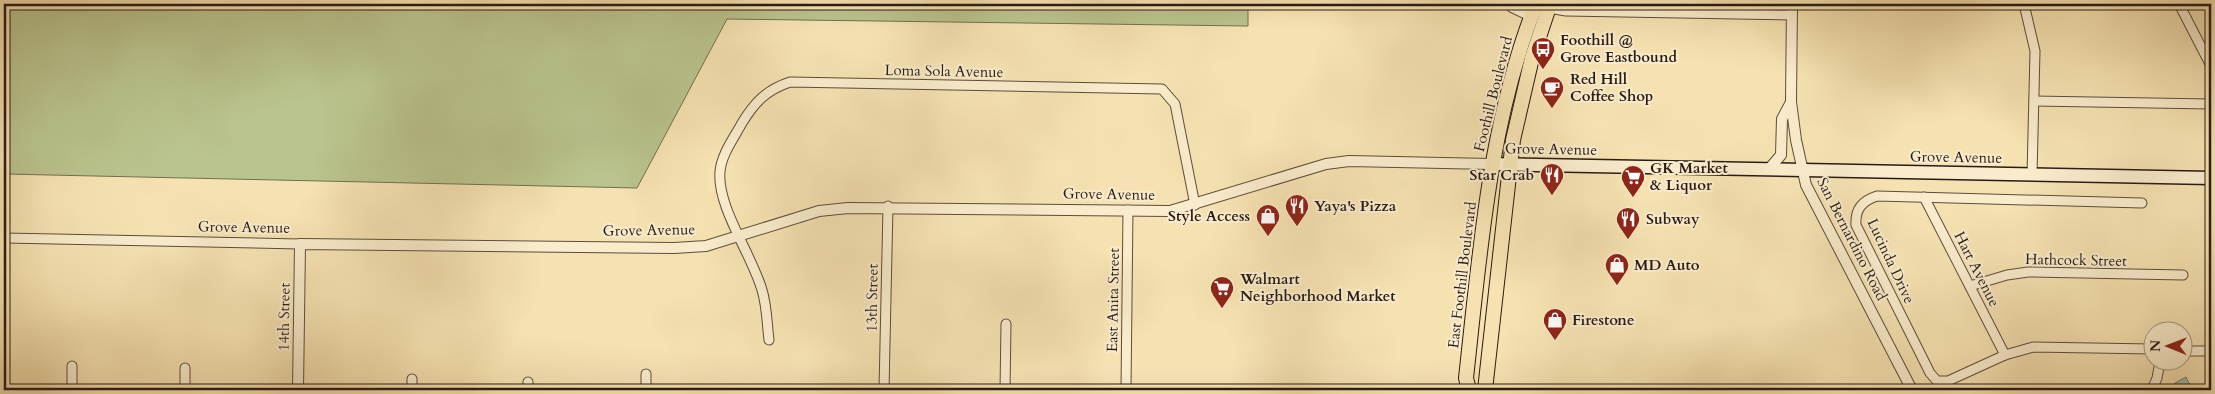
<svg xmlns="http://www.w3.org/2000/svg" width="2215" height="394" viewBox="0 0 2215 394" font-family="Cardo,serif">
<style>
.green{fill:#bac48e;stroke:#717052}
.water{fill:#9dbdad;stroke:#6e7c71}
.lines{fill:none;stroke-linecap:round;stroke-linejoin:round}
.minor-casing{stroke:#5c4d3d;stroke-width:11}
.tertiary-casing{stroke:#5c4d3d;stroke-width:12}
.secondary-casing{stroke:#281b16;stroke-width:15}
.primary-casing{stroke:#281b16;stroke-width:16}
.minor{stroke:#f9eccc;stroke-width:9}
.tertiary{stroke:#f9eccc;stroke-width:10}
.secondary{stroke:#f9eccc;stroke-width:12}
.primary{stroke:#f6e2b1;stroke-width:14}
.labels{text-anchor:middle;dominant-baseline:central;stroke-width:4;stroke-linejoin:round;paint-order:stroke}
.poi-label{font-size:15px;font-weight:bold;fill:#281b16;stroke:#f9eccc;text-anchor:start}
.street-label{font-size:15px;fill:#281b16;stroke:#f9eccc}
</style>
<rect width="100%" height="100%" fill="#f6e2b1"/>
<filter id="stains"><feTurbulence type="fractalNoise" baseFrequency=".004" numOctaves="4"/><feColorMatrix values="0 0 0 0 .2 0 0 0 0 .09 0 0 0 0 .02 0 0 0 .5 -.17"/></filter>
<radialGradient id="worn" r=".72"><stop offset=".6" stop-color="#630" stop-opacity="0"/><stop offset="1" stop-color="#630" stop-opacity=".3"/></radialGradient>
<path class="green" d="M4,4H1248V26L727,19L637,188L4,174Z"/>
<path class="water" d="M2186,377L2190,385L2183,390H2173L2175,383Z"/>
<g class="lines">
<g class="minor-casing">
<g id="minor">
<path d="M2024,4L2035,51L2032,175"/>
<path d="M2179,4L2211,66"/>
<path d="M1549,8L1566,11L1792,15"/>
<path d="M2034,101L2211,104"/>
<path d="M1924,197L2005,355"/>
<path d="M2142,203L1877,196C1862,201 1855,209 1856,225L1930,373L1937,381H1948L2005,355L2033,347L2152,349"/>
<path d="M4,238L300,244"/>
<path d="M1970,286L2007,275L2028,272L2183,275"/>
<path d="M769,340C767,324 767,306 762,290C752,255 717,207 720,172C721,155 734,138 742,123C754,103 766,90 790,82L1162,89L1175,104L1195,205"/>
<path d="M2182,351H2211"/>
<path d="M72,390V366"/>
<path d="M185,390V368"/>
<path d="M412,390V379"/>
<path d="M528,390V382"/>
<path d="M646,390V374"/>
<path d="M884,390L888,206"/>
<path d="M1005,390L1006,324"/>
<path d="M1126,390L1128,210"/>
<path d="M2152,390L2157,378L2160,362"/>
</g>
</g>
<g class="tertiary-casing">
<g id="tertiary">
<path d="M1510,4L1512,7L1531,16"/>
<path d="M1792,4L1791,102L1796,140L1806,185L1912,390"/>
<path d="M1769,169L1781,155L1782,119L1791,102"/>
<path d="M298,390L300,244L674,248L706,246L819,211L848,208L1170,211L1326,164L1349,161L1491,164"/>
</g>
</g>
<g class="secondary-casing">
<path id="secondary" d="M1491,164L2211,178"/>
</g>
<g class="primary-casing">
<g id="primary">
<path d="M1469,390L1466,378C1480,252 1489,123 1536,4"/>
<path d="M1485,390L1513,140L1532,58L1550,4"/>
</g>
</g>
<use href="#minor" class="minor"/>
<use href="#tertiary" class="tertiary"/>
<use href="#secondary" class="secondary"/>
<use href="#primary" class="primary"/>
</g>
<defs>
<g id="bus-pin" transform="scale(1.25)"><path d="M0 17L-7.5 6A9.5 9.5 0 1 1 7.5 6Z" fill="#8f2418" stroke="#f9eccc"/><path d="M-5-6H5V4H4V6H2V4H-2V6H-4V4H-5ZM-3.5-4V0h7V-4ZM-3.5 1.2v1.5H-2V1.2ZM2 1.2v1.5H3.5V1.2Z" fill="#fff"/></g>
<g id="cafe-pin" transform="scale(1.25)"><path d="M0 17L-7.5 6A9.5 9.5 0 1 1 7.5 6Z" fill="#8f2418" stroke="#f9eccc"/><path d="M-5.5-4.5H6V0H3Q3 3.5 0 3.5H-2.5Q-5.5 3.5-5.5 0ZM3-3.2v2h1.7v-2ZM-6 4.5H4V6H-6Z" fill="#fff"/></g>
<g id="restaurant-pin" transform="scale(1.25)"><path d="M0 17L-7.5 6A9.5 9.5 0 1 1 7.5 6Z" fill="#8f2418" stroke="#f9eccc"/><path d="M-5-6h1v4h1v-4h1v4h1v-4h1v5L-1.5 .5V6h-2V.5L-5-1ZM5-6V6H3V1.5H1.5Q1.5-4 5-6Z" fill="#fff"/></g>
<g id="supermarket-pin" transform="scale(1.25)"><path d="M0 17L-7.5 6A9.5 9.5 0 1 1 7.5 6Z" fill="#8f2418" stroke="#f9eccc"/><path d="M-6-5.5h2.5l.6 2H6L4.5 2H-2.5L-4.4-4H-6ZM-1.5 3.2a1.3 1.3 0 1 0 .1 0ZM3 3.2a1.3 1.3 0 1 0 .1 0Z" fill="#fff"/></g>
<g id="shop-pin" transform="scale(1.25)"><path d="M0 17L-7.5 6A9.5 9.5 0 1 1 7.5 6Z" fill="#8f2418" stroke="#f9eccc"/><path d="M-5-2.5h2.3a2.7 3.5 0 0 1 5.4 0H5L5.5 6h-11ZM-1.5-2.5h3a1.5 2.3 0 0 0-3 0Z" fill="#fff"/></g>
</defs>
<g fill-rule="evenodd">
<use href="#bus-pin" x="1543" y="49"/>
<use href="#cafe-pin" x="1552" y="88"/>
<use href="#restaurant-pin" x="1552" y="175"/>
<use href="#supermarket-pin" x="1633" y="177"/>
<use href="#restaurant-pin" x="1297" y="206"/>
<use href="#shop-pin" x="1268" y="216"/>
<use href="#restaurant-pin" x="1628" y="219"/>
<use href="#shop-pin" x="1617" y="265"/>
<use href="#supermarket-pin" x="1222" y="288"/>
<use href="#shop-pin" x="1555" y="320"/>
</g>
<g class="labels">
<g class="poi-label">
<text x="1560" y="40">Foothill @<tspan x="1560" dy="17">Grove Eastbound</tspan></text>
<text x="1570" y="79">Red Hill<tspan x="1570" dy="17">Coffee Shop</tspan></text>
<text x="1650" y="168">GK Market<tspan x="1650" dy="17">&amp; Liquor</tspan></text>
<text x="1534" y="175" text-anchor="end">Star Crab</text>
<text x="1314" y="206">Yaya's Pizza</text>
<text x="1250" y="216" text-anchor="end">Style Access</text>
<text x="1646" y="219">Subway</text>
<text x="1634" y="265">MD Auto</text>
<text x="1240" y="279">Walmart<tspan x="1240" dy="17">Neighborhood Market</tspan></text>
<text x="1572" y="320">Firestone</text>
</g>
<g class="street-label">
<text transform="translate(944 71) rotate(1)">Loma Sola Avenue</text>
<text transform="translate(1493 94) rotate(-76)">Foothill Boulevard</text>
<text transform="translate(1551 149) rotate(1)">Grove Avenue</text>
<text transform="translate(1956 157) rotate(1)">Grove Avenue</text>
<text transform="translate(1109 194) rotate(1)">Grove Avenue</text>
<text transform="translate(244 227) rotate(1)">Grove Avenue</text>
<text transform="translate(649 230) rotate(-1)">Grove Avenue</text>
<text transform="translate(1852 239) rotate(63)">San Bernardino Road</text>
<text transform="translate(2076 260) rotate(1)">Hathcock Street</text>
<text transform="translate(1891 261) rotate(65)">Lucinda Drive</text>
<text transform="translate(1977 269) rotate(63)">Hart Avenue</text>
<text transform="translate(1462 275) rotate(-83)">East Foothill Boulevard</text>
<text transform="translate(872 298) rotate(-89)">13th Street</text>
<text transform="translate(1113 300) rotate(-89)">East Anita Street</text>
<text transform="translate(284 317) rotate(-89)">14th Street</text>
</g>
</g>
<rect width="2215" height="394" fill="none" stroke="#f6e2b1" stroke-width="20"/>
<rect x="5" y="5" width="2205" height="384" fill="none" stroke="#281b16" stroke-width="2.5"/>
<rect x="10" y="10" width="2195" height="374" fill="none" stroke="#281b16"/>
<g transform="translate(2168 346) rotate(271)"><circle r="24" fill="#f9eccc" stroke="#a59883"/>
<path d="M0-4L9 19L0 12L-9 19Z" fill="#8f2418"/>
<text y="-8" font-size="14" font-weight="bold" text-anchor="middle" fill="#281b16">N</text>
</g>
<rect width="100%" height="100%" filter="url(#stains)"/>
<rect width="100%" height="100%" fill="url(#worn)"/>
</svg>
